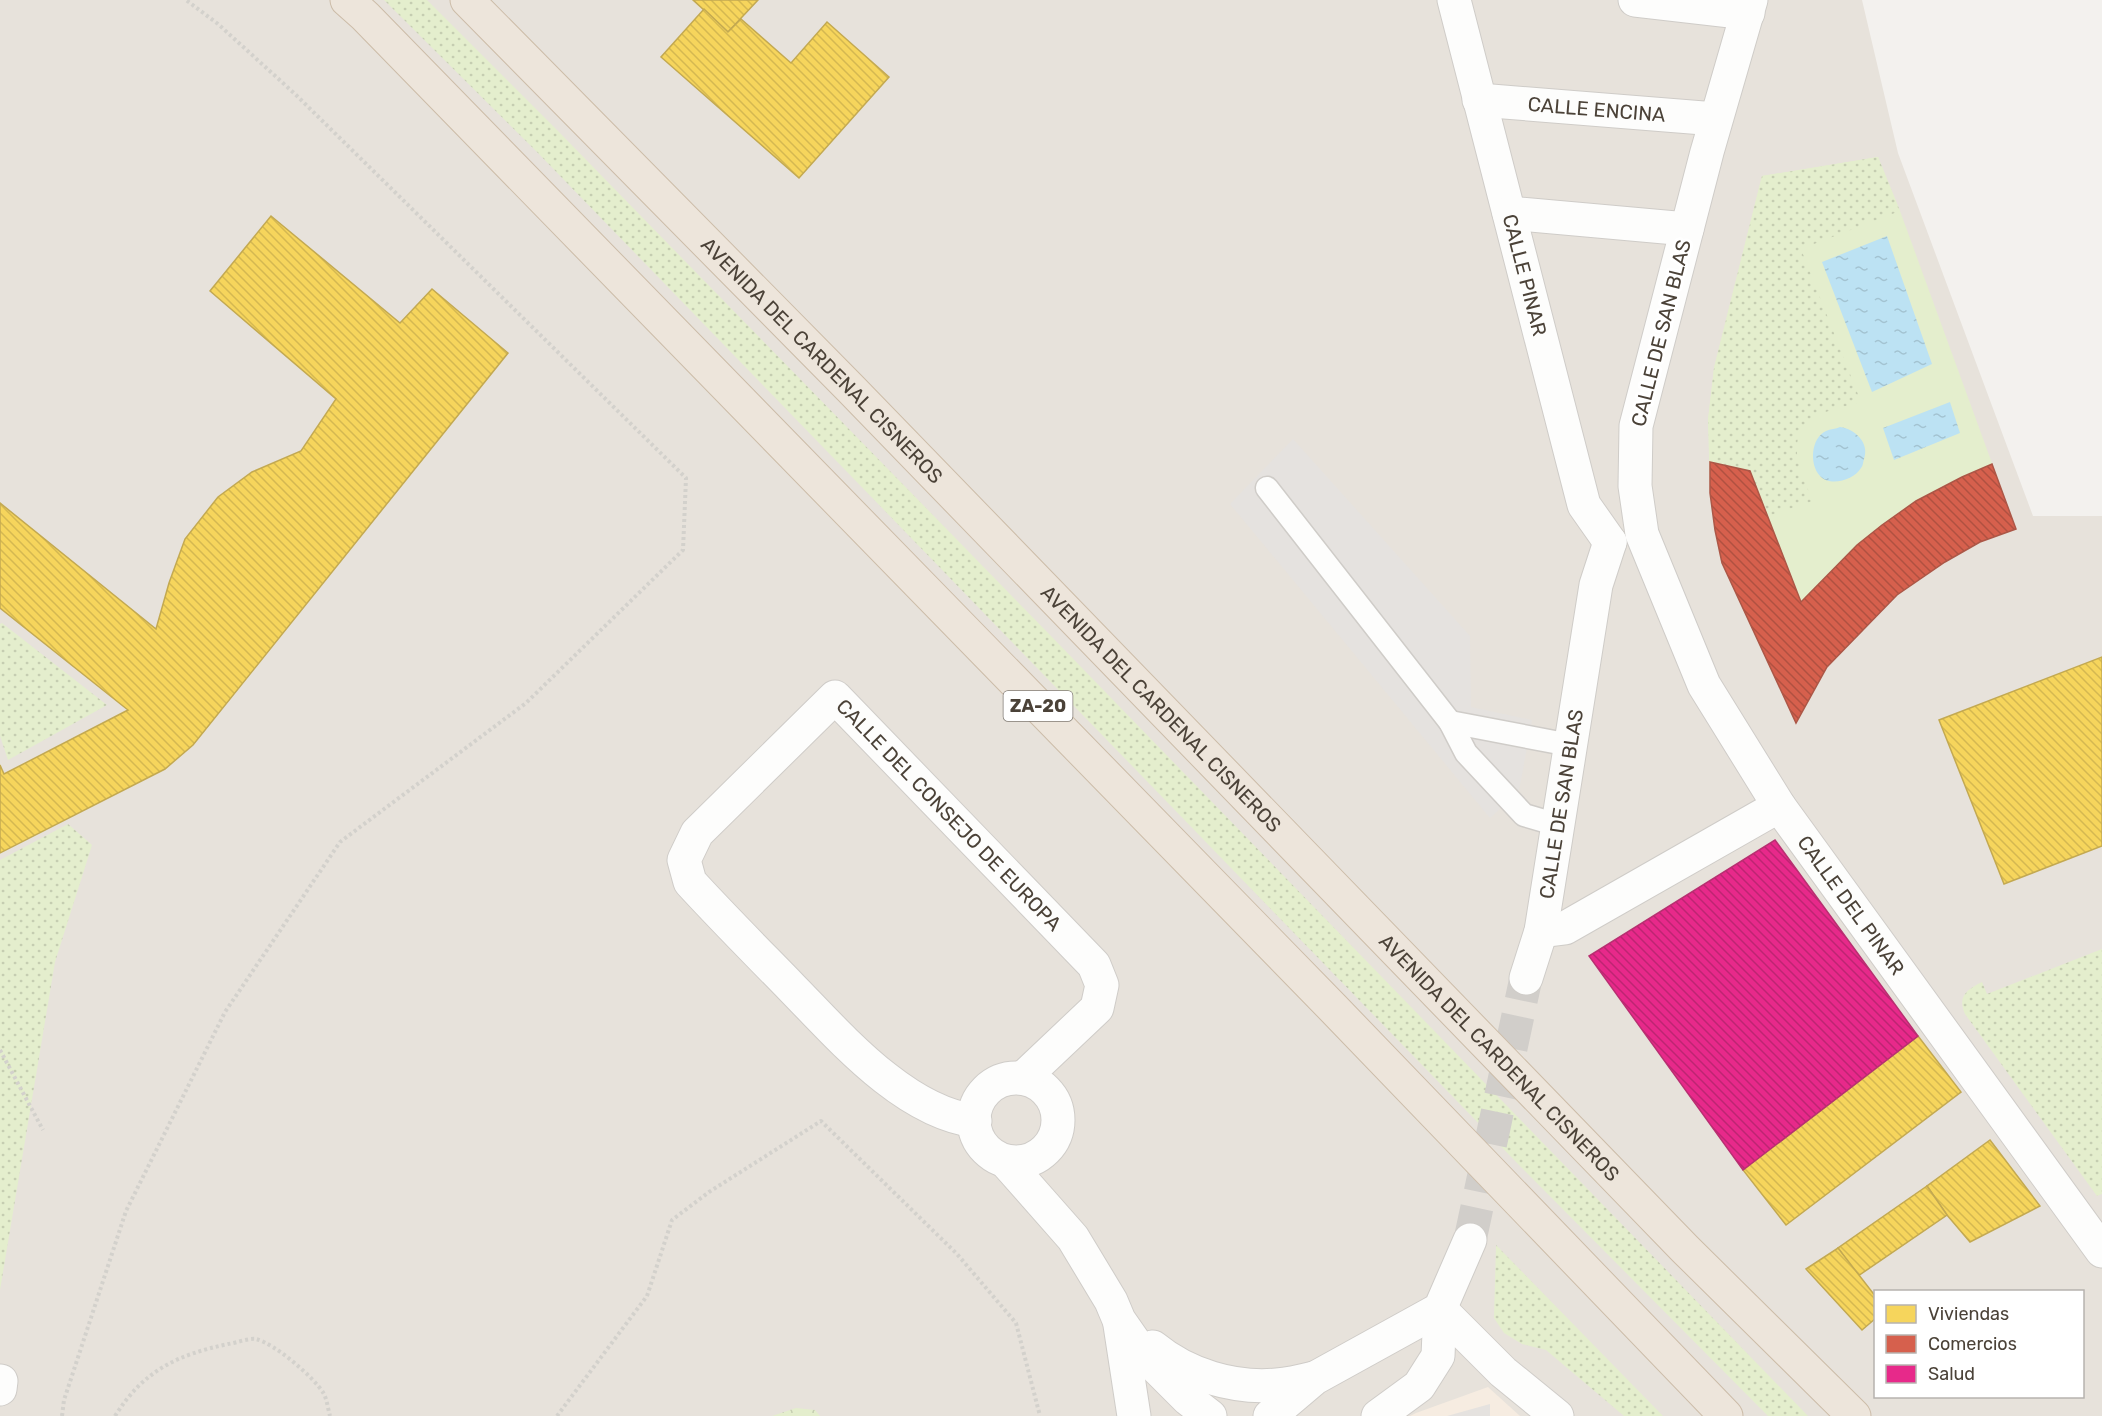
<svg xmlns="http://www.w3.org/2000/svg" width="2102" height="1416" viewBox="0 0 2102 1416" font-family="Rubik,sans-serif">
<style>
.residential{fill:#e7e2db;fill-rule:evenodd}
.commercial{fill:#f6ece1}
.grass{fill:#e4eecd}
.forest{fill:url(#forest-crowns)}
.garden{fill:url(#garden-dots)}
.parking{fill:#e5e2df}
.water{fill:url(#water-ripples)}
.homes{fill:url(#homes-back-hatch);stroke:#c3a951;stroke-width:1.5}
.shops{fill:url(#shops-back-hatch);stroke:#ac5747;stroke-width:1.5}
.health{fill:url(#health-back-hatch);stroke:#b83071;stroke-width:1.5}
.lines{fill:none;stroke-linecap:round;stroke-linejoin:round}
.street-tunnel{stroke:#d1ceca;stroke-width:33;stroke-dasharray:33 16;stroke-linecap:butt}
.lane-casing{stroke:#cfccc8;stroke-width:25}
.street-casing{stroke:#cfccc8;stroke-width:35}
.highway-casing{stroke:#ccbca8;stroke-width:35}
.path{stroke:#d3d1cc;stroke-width:4;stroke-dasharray:3 3;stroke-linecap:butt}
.lane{stroke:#fdfdfc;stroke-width:22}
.street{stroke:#fdfdfc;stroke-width:33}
.highway{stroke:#ede5db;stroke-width:33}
.labels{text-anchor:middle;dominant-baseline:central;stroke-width:6;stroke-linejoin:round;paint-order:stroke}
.shield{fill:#fff;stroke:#817b74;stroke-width:1.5}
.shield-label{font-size:18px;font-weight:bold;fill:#4b4238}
.street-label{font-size:20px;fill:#4b4238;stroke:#fff}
</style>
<defs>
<pattern id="forest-crowns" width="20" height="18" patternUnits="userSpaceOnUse" patternTransform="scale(1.5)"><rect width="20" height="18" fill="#e4eecd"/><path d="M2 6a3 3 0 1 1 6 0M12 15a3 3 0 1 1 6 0" fill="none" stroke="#c5cdb1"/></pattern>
<pattern id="garden-dots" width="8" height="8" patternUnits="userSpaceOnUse" patternTransform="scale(1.5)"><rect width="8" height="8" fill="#e4eecd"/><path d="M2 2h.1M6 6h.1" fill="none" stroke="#c5cdb1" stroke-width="1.8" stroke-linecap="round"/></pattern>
<pattern id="water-ripples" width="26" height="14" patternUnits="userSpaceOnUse" patternTransform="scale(1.5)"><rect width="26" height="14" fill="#bce2f3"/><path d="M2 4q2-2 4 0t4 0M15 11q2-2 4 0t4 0" fill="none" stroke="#a3c3d1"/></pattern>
<pattern id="homes-back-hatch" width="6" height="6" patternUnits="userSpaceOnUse" patternTransform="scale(1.5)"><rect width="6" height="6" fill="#f6d55c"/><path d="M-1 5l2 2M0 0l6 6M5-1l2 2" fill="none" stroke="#d4b851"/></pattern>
<pattern id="shops-back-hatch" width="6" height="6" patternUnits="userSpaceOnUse" patternTransform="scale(1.5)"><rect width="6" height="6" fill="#d6604d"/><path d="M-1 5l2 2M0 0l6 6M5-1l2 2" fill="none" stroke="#b05141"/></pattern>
<pattern id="health-back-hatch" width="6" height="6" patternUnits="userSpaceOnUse" patternTransform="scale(1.5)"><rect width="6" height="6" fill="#e7298a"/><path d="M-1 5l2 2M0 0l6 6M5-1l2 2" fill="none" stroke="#bd2572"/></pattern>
</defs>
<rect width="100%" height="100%" fill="#f3f1ee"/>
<path class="residential" d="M0,0H1862L1898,153L2033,516H2102V1416H0ZM1876,1292H2082V1396H1876Z"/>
<path class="commercial" d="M1488,1387L1520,1416H1410L1416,1413Z"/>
<path class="grass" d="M1878,157L1900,211L2016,529L1980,542L1945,562L1897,595L1827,667L1796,723L1722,563L1715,530L1710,493L1708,420L1714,368L1762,176Z"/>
<path class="forest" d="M796,1408L815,1410L820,1416H772Z"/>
<g class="garden">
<path d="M384,0H427L558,131L1050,635L1808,1416H1768L1519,1165L536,151Z"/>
<path d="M1878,157L1900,211L1801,249L1861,402C1847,406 1829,409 1816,417C1782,437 1801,473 1813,501L1768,516L1750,471L1710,462L1708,420L1714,368L1762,176Z"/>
<path d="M2,623L107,705L8,760L0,736V624Z"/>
<path d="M68,824L92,845L55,962L0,1290V860Z"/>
<path d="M2102,949V1194L2097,1196L1965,1014C1957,997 1967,989 1982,982L1987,994Z"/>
<path d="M1496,1245L1663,1416H1624L1546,1350L1522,1344L1504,1333L1494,1318Z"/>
</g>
<g class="parking">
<path d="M1293,439L1470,636L1471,707L1532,720L1519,791L1490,818L1230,504Z"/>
<path d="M1490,1404V1416H1447Z"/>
</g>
<g class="water">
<path d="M1887,236L1932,364L1872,392L1822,262Z"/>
<path d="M1950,402L1960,433L1894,460L1883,428Z"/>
<path d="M1840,427C1855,429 1870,443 1864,459C1863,462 1863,466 1861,468C1854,480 1830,487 1820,476C1809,464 1811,438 1826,431C1830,429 1836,429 1840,427Z"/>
</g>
<g class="homes">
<path d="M693,0H758L728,32Z"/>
<path d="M704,9L728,32L741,19L791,63L827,22L889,77L799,178L661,57Z"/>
<path d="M271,216L400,323L432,289L508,353L193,745L165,769L0,853V765L4,774L128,710L0,608V503L156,629L169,583L185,539L218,497L252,472L301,451L336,399L210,291Z"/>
<path d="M2102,657V846L2004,884L1939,720Z"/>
<path d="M1918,1036L1961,1092L1786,1225L1743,1170Z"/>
<path d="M1990,1140L2040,1206L1970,1242L1947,1215L1927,1186Z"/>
<path d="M1927,1186L1947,1215L1858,1276L1838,1248Z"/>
<path d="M1838,1248L1876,1297V1318L1862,1330L1806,1269Z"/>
</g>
<path class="shops" d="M1710,462L1750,471L1801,602L1857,545L1882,525L1916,501L1962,477L1992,464L2016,529L1980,542L1945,562L1897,595L1827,667L1796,723L1722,563L1715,530L1710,493Z"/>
<path class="health" d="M1775,840L1918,1036L1743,1170L1589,956Z"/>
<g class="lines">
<path class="street-tunnel" d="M1470,1240L1526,978"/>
<g class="lane-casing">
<g id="lane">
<path d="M1267,488L1450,722L1466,753L1524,815L1558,825"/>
<path d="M1450,722L1570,745"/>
</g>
</g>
<g class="street-casing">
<g id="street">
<path id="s1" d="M1454,0L1584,505L1610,542"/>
<path d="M1635,0L1748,13"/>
<path id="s2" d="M1751,0L1707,152L1636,426L1635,486L1642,534L1704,685L1779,806L2102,1251"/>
<path id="s3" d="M1479,100L1716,119"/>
<path d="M1509,213L1687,229"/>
<path d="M1541,931L1565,928L1779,806"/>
<path id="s4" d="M1526,978L1541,931L1596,585L1610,542"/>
<circle cx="1016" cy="1120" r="42"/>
<path id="s5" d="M975,1121C904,1112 840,1037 792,988C758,953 723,918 690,882L684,860L697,833L835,697L1094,965L1102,985L1097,1008L1023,1078"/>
<path d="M1006,1162L1073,1238L1111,1301L1119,1320L1142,1353L1188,1399L1210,1416"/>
<path d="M1440,1309L1503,1372L1557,1416"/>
<path d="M1120,1325L1134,1416"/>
<path d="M1153,1347C1187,1375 1234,1389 1277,1385C1289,1384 1302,1381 1314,1378"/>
<path d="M0,1389L1,1381"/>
<path d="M1270,1416L1315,1378L1440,1309L1470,1240"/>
<path d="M1378,1416L1419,1386L1438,1356L1440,1309"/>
</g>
</g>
<g class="highway-casing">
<g id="highway">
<path d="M347,0L365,16L1333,1008L1726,1416"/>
<path id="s6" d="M467,0L851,389L1685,1249L1854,1416"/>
</g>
</g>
<g class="path">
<path d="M0,1050L43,1130"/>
<path d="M62,1416L64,1400L126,1211L225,1012L340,842L526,703L683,550L686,478L295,94L218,24L186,0"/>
<path d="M115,1416C144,1370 177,1355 228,1344C236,1343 248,1338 256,1339C275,1344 314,1377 324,1394C327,1400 328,1409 330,1416"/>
<path d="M557,1416L647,1296L672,1220L709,1192L821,1121L957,1254L1016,1323L1040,1416"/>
</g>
<use href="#lane" class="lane"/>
<use href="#street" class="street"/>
<use href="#highway" class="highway"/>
</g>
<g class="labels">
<rect class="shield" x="1003.5" y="691" width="69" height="30" rx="4.5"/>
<g class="shield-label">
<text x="1038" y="706">ZA-20</text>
</g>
<g class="street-label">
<text stroke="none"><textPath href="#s3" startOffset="118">CALLE ENCINA</textPath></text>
<text stroke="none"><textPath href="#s1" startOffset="284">CALLE PINAR</textPath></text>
<text transform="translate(1661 333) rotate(-76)">CALLE DE SAN BLAS</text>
<text stroke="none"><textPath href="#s6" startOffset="506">AVENIDA DEL CARDENAL CISNEROS</textPath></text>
<text stroke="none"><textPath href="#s6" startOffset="992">AVENIDA DEL CARDENAL CISNEROS</textPath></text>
<text stroke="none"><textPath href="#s4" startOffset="178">CALLE DE SAN BLAS</textPath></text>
<text stroke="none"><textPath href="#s5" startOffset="788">CALLE DEL CONSEJO DE EUROPA</textPath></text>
<text stroke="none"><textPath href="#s2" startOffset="978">CALLE DEL PINAR</textPath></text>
<text stroke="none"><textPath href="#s6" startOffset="1478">AVENIDA DEL CARDENAL CISNEROS</textPath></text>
</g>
</g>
<rect x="1874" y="1290" width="210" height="108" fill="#ffffff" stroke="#b7b3af" stroke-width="1.5"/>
<rect x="1886" y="1305" width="30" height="18" fill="#f6d55c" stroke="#b7b3af" stroke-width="1.5"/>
<text x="1928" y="1320" font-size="18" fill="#4b4238">Viviendas</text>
<rect x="1886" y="1335" width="30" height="18" fill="#d6604d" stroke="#b7b3af" stroke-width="1.5"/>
<text x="1928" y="1350" font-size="18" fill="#4b4238">Comercios</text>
<rect x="1886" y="1365" width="30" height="18" fill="#e7298a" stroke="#b7b3af" stroke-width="1.5"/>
<text x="1928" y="1380" font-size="18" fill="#4b4238">Salud</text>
</svg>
